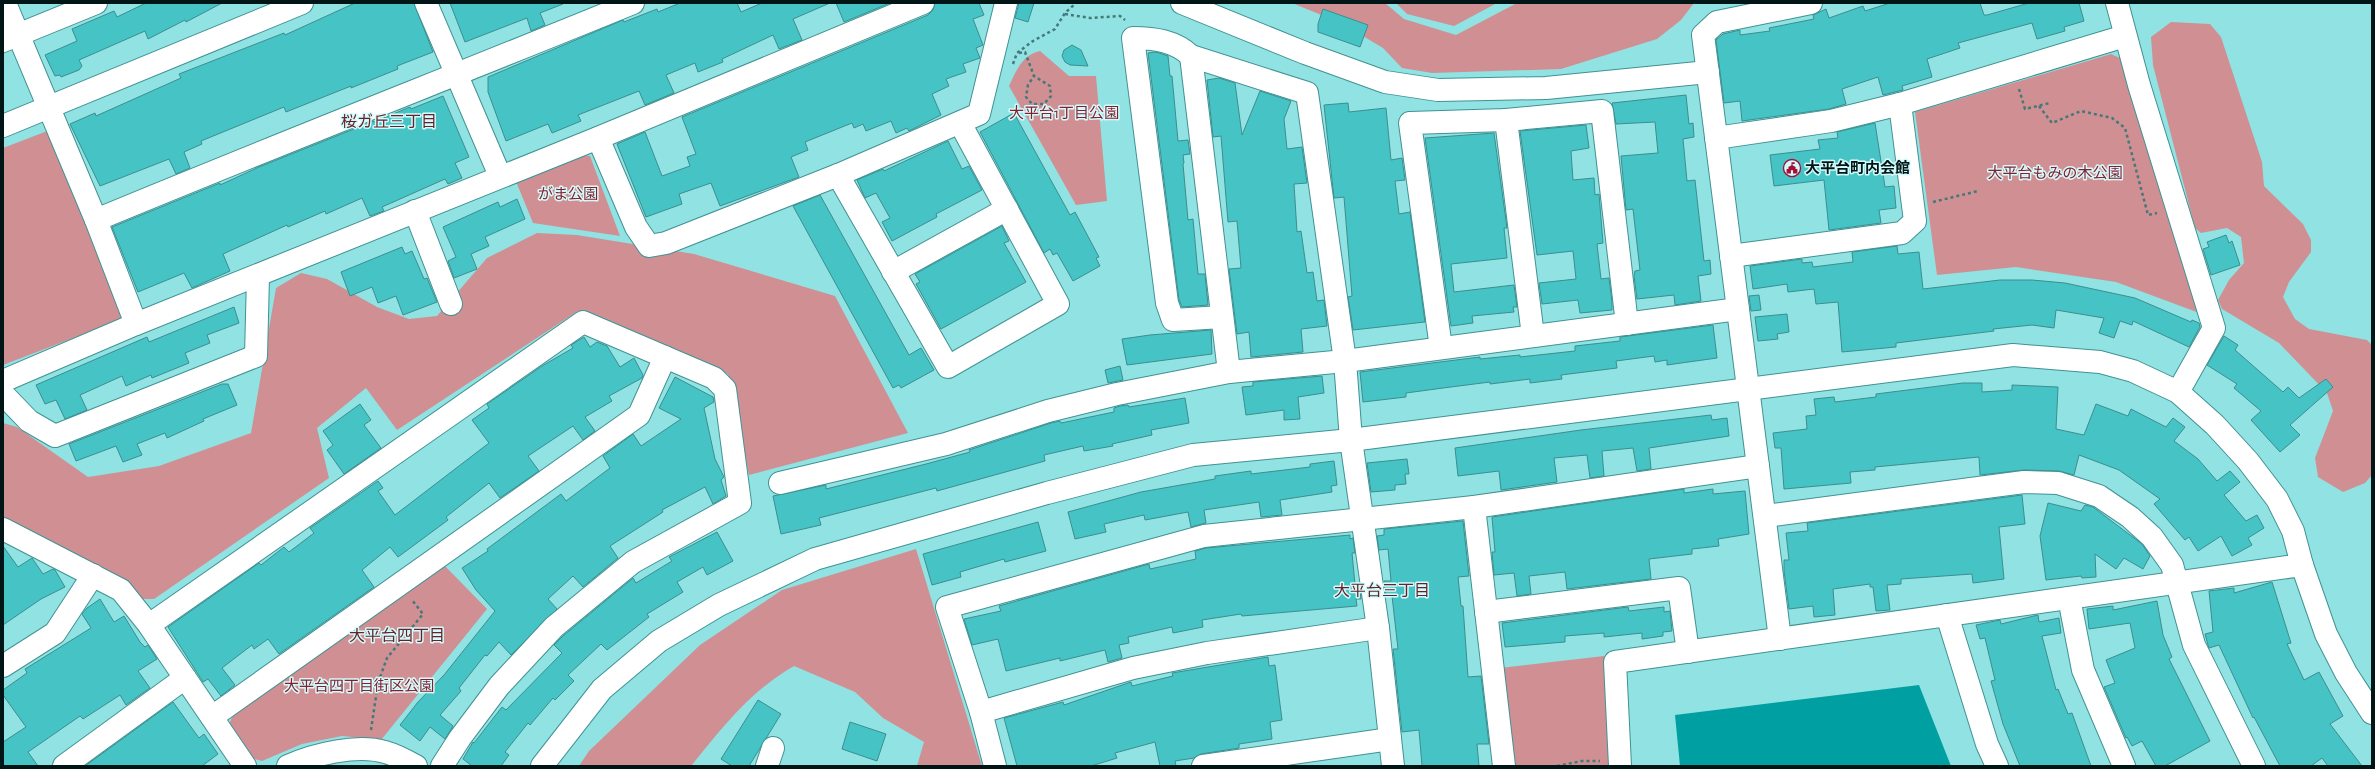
<svg xmlns="http://www.w3.org/2000/svg" width="2375" height="769" viewBox="0 0 2375 769" font-family="'Alegreya Sans','Noto Sans JP',sans-serif">
<style>
.green{fill:#d09093}
.water{fill:#00a0a2}
.building{fill:#45c3c5;stroke:#3c8e8f}
.lines{fill:none;stroke-linecap:round;stroke-linejoin:round}
.minor-casing{stroke:#409293;stroke-width:24}
.path{stroke:#467878;stroke-width:2.5;stroke-dasharray:3 3;stroke-linecap:butt}
.minor{stroke:#fff;stroke-width:22}
.labels{text-anchor:middle;dominant-baseline:central;stroke-width:3;stroke-linejoin:round;paint-order:stroke}
.park-label{font-size:15px;fill:#861e30;stroke:#d4fbfb}
.poi-label{font-size:15px;font-weight:bold;fill:#001516;stroke:#d4fbfb;text-anchor:start}
.neighbourhood-label{font-size:16px;fill:#67212a;stroke:#d4fbfb}
</style>
<rect width="100%" height="100%" fill="#91e2e2"/>
<g class="green">
<path d="M1292,3H1385L1404,19L1456,35L1517,3H1694L1681,20L1657,39L1561,69L1432,73L1402,68L1383,48L1341,23Z"/>
<path d="M1396,3H1497L1454,26L1407,14Z"/>
<path d="M2171,22L2210,24L2221,37L2262,162L2264,186L2303,224L2311,240V252L2289,282L2283,297L2295,319L2309,329L2367,340L2372,345V475L2365,483L2343,492L2318,477L2315,458L2333,411L2327,393L2279,343L2222,309L2218,300L2229,280L2244,263L2241,237L2227,228L2201,233L2195,228L2153,65L2151,37Z"/>
<path d="M1040,51L1069,76H1096L1107,201L1076,205L1009,86C1016,71 1022,55 1040,51Z"/>
<path d="M2111,54L2122,59L2202,314L2116,282L2016,267L1937,275L1915,112Z"/>
<path d="M50,130L123,319L3,365V148Z"/>
<path d="M576,155L590,156L620,236L533,223L515,179Z"/>
<path d="M537,233L577,235L694,254L835,296L908,433L749,475L728,374L578,311L397,430L366,388L317,428L329,478L154,599H134L3,525V423L17,427L88,477L159,466L251,433L276,288L301,273L327,279L377,307L409,319L437,316L487,258Z"/>
<path d="M916,549L982,766H917L924,742L883,718L855,692L794,666C749,692 724,726 691,766H579L589,751L700,645L782,590Z"/>
<path d="M443,564L487,609L381,740L342,736L302,744L262,761L251,758L229,724L234,713Z"/>
<path d="M1604,656L1612,766H1511L1500,668Z"/>
</g>
<path class="water" d="M1919,685L1951,766H1680L1675,715Z"/>
<g class="building">
<path d="M146,3H222L186,22L185,20L148,39L145,31L79,60L82,66L79,70L61,77L60,75L55,76L45,55L77,41L72,29L114,11L117,17Z"/>
<path d="M355,3H414L433,52L397,66L398,69L351,88V86L286,112L284,107L201,141L202,144L184,152L190,168L176,174L169,159L100,186L70,124L95,113L96,116L181,78L179,74L284,33L285,35Z"/>
<path d="M450,3H563V4L540,13L545,25L531,31L527,18L465,42Z"/>
<path d="M680,3H737L741,12L762,3H830L793,19L802,40L779,49L773,35L722,59L723,62L698,72L695,63L666,75L674,93L645,105L639,91L578,115L581,121L552,133L548,124L506,141L488,92V77L623,20L624,22L657,9L658,12Z"/>
<path d="M836,3H890L844,22Z"/>
<path d="M935,3H979L984,15L973,19L983,45L976,48L980,58L963,64L966,72L946,79L949,86L932,94L941,115L909,131L907,128L896,133L891,121L866,131L863,124L854,128L852,123L805,142L808,150L791,157L799,177L720,206L711,183L679,194L682,204L646,217L617,144L645,132L662,176L690,166L687,157L696,154L682,117L928,15L933,10Z"/>
<path d="M1019,3H1034L1028,22L1015,18Z"/>
<path d="M1890,3H1980L1984,15H1987L2029,3H2079L2084,21L2064,27L2065,31L2037,39L2032,23L1958,43L1960,48L1927,59L1932,77L1902,86L1903,90L1883,95L1878,77L1842,89L1846,104L1829,109L1742,121L1740,101L1724,103L1716,40L1723,34L1740,30V35L1770,31L1769,28L1814,19L1813,15L1826,9L1829,18L1863,6L1865,11Z"/>
<path d="M1323,9L1368,25L1360,47L1318,32V24Z"/>
<path d="M1072,45L1081,50L1088,66L1070,65L1065,62L1062,56L1064,50Z"/>
<path d="M1156,52L1168,56L1170,76H1172L1178,141L1188,140L1190,154L1183,155L1184,163L1183,164L1188,220L1193,219L1198,274H1205L1208,305L1182,307L1179,300L1148,53Z"/>
<path d="M1219,78L1235,83L1242,135L1260,91L1291,101L1284,119L1287,149L1302,147L1307,183L1294,184L1297,232L1301,231L1307,273L1313,272L1317,301L1324,300L1327,326L1301,329L1303,352L1251,357L1249,332L1237,334L1229,269L1241,268L1237,221L1228,222L1221,136L1213,137L1207,80Z"/>
<path d="M1686,95L1689,124L1693,123L1694,137L1683,139L1687,181L1695,180L1704,261L1710,260L1711,274L1698,276L1701,301L1675,305L1674,295L1637,299L1634,276L1635,271L1640,270L1633,209L1626,210L1621,156L1658,153L1655,122L1616,124L1612,103Z"/>
<path d="M443,96L469,157L455,163L462,178L448,184L445,179L382,207L384,211L370,216L362,198L326,214L325,211L288,227L287,225L223,254L230,271L192,288L184,273L138,292L112,227L220,183V185L259,167L374,121V122L410,107L411,109Z"/>
<path d="M1348,103L1349,112L1386,108L1391,160L1402,158L1405,180L1395,181L1399,214L1410,212L1425,322L1353,330L1348,297L1352,296L1344,197L1334,198L1324,105Z"/>
<path d="M1014,113L1070,215L1075,212L1099,257L1096,258L1100,266L1073,281L1057,253L1053,255L1050,249L1044,253L980,132Z"/>
<path d="M1875,123L1885,187L1894,186L1896,208L1879,210L1881,223L1829,230L1824,180L1774,186L1770,155L1820,149L1818,140L1838,138L1837,132Z"/>
<path d="M1586,125L1589,148L1571,151L1573,180L1594,178L1595,195L1599,194L1603,243L1597,244L1601,279L1609,278L1612,302V310L1580,313L1578,300L1542,304L1539,283L1576,279L1573,251L1537,255L1520,131Z"/>
<path d="M1494,133L1507,228H1504L1507,258L1451,264L1454,292L1514,285L1517,307H1513L1514,312L1472,316L1473,323L1451,326L1425,138Z"/>
<path d="M948,141L962,169L969,166L982,190L936,214L937,217L892,241L882,222L890,218L876,193L865,198L857,180L883,169L884,171Z"/>
<path d="M820,195L909,355L921,348L934,370L901,388L899,385L893,388L793,206Z"/>
<path d="M517,199L525,219L485,237L489,246L471,254L477,269L454,278L448,261L456,257L443,227L498,202L500,207Z"/>
<path d="M1002,226L1009,241L1004,243L1026,282L941,329L916,284L920,282L915,274Z"/>
<path d="M2226,235L2229,243L2232,241L2240,265L2211,275L2203,249L2209,247L2207,242Z"/>
<path d="M1897,246L1898,254L1919,252L1923,289L2000,280H2032L2065,283L2135,298L2191,322L2192,320L2199,323L2200,327L2189,347L2133,321L2132,325L2120,321L2114,338L2099,333L2104,318L2056,310L2054,328L2032,325L1993,329L1994,331L1896,343V347L1842,352L1838,302L1816,304L1814,289L1788,292L1787,284L1753,289L1750,266L1802,259V263L1812,262L1813,267L1853,262L1852,252Z"/>
<path d="M402,247L405,254L412,251L424,279L427,278L437,302L403,315L396,296L378,303L372,287L350,296L341,272Z"/>
<path d="M1759,295L1761,310L1751,311L1749,296Z"/>
<path d="M234,307L239,323L207,335L210,343L185,353L189,363L152,378L151,375L126,386L122,376L80,395L87,410L65,419L56,400L45,404L36,385L147,337L149,342Z"/>
<path d="M1787,314L1789,332L1777,334L1778,339L1758,341L1755,317Z"/>
<path d="M1713,325L1717,358L1667,365V360L1655,362L1654,356L1616,361L1617,368L1561,375L1562,379L1530,383V379L1490,384V382L1443,388L1406,393V397L1363,402L1360,372L1480,357V359L1520,355V357L1575,351V346L1620,341V337Z"/>
<path d="M1211,330L1212,354L1127,365L1122,339L1150,335Z"/>
<path d="M2224,336L2238,345L2235,350L2283,392L2288,387L2299,398L2326,379L2333,387L2290,425L2300,435L2280,452L2251,420L2261,411L2234,388L2237,384L2207,365Z"/>
<path d="M584,337L590,347L597,342L607,346L620,367L634,358L643,375L642,378L609,396L612,401L585,417L595,431L583,440L573,426L528,456L539,471L500,498L489,483L446,517L448,520L398,557L390,547L362,570L374,587L279,654L268,639L254,649L252,645L222,668L235,685L221,696L208,679L203,682L168,627L259,563L261,565L284,547L289,552L314,533L310,528L378,481L383,488L378,491L395,515L489,443L472,420L489,408L487,404L542,366L573,348L571,345Z"/>
<path d="M1120,366L1123,380L1108,383L1105,370Z"/>
<path d="M1322,376L1324,393L1298,397L1300,419L1284,420V410L1246,415L1242,387L1253,386V382Z"/>
<path d="M675,377L713,397L714,402L704,408L715,459L724,477L721,480L726,496L713,504L705,487L662,510L663,512L610,546L618,558L583,587L573,576L548,599L557,609L511,655L499,642L487,656L485,655L459,688L461,691L440,715L453,726L445,739L430,727L420,741L400,725L418,702L444,675L495,611L476,590L462,568L488,551L487,549L561,494L566,501L610,468L603,456L633,434L641,446L681,419L659,408Z"/>
<path d="M1963,383H1982V392L2012,390V385L2058,387L2056,429L2084,435L2096,404L2128,416L2131,409L2166,427L2173,418L2185,427L2174,441L2198,459L2217,481L2230,471L2240,482L2224,495L2246,521L2257,515L2264,528L2248,538L2252,545L2232,556L2221,536L2198,551L2189,537L2185,540L2154,504L2160,499L2119,470L2079,455L2074,475L2059,471L2024,470L1980,475L1979,457L1875,467V470L1850,472L1851,483L1784,489L1781,448H1775L1773,433L1807,429L1806,416L1816,415L1814,399L1834,397L1835,402L1876,397V394Z"/>
<path d="M222,384H228L237,405L203,419L204,421L167,438L165,433L137,444L142,455L123,462L116,446L76,461L69,444Z"/>
<path d="M1185,398L1189,423L1151,430L1152,435L1112,444L1113,446L1084,451L1083,446L1044,455L1045,461L937,491L936,488L819,518L821,525L781,534L773,496L826,485V489L926,464L970,452L969,450L1051,423L1060,421L1061,423L1114,412V408L1120,406L1128,405L1129,407Z"/>
<path d="M360,404L371,420L364,425L381,448L344,474L327,450L333,445L323,431Z"/>
<path d="M1711,415L1712,420L1727,418L1729,436L1649,448L1651,469L1637,471L1633,448L1602,451L1604,476L1590,478L1587,455L1554,458L1557,482L1501,490L1499,471L1458,476L1455,448L1581,430Z"/>
<path d="M1407,459L1409,474H1405L1406,484L1395,485V490L1371,492L1367,463Z"/>
<path d="M1334,461L1337,485L1331,486L1332,492L1280,500L1282,515L1261,517L1259,502L1204,510L1206,523L1191,527L1188,512L1145,520L1144,515L1104,524L1106,532L1075,539L1068,512L1141,492L1215,479V476L1251,471V474L1310,467V464Z"/>
<path d="M1684,489V493L1713,489V494L1745,491L1749,534L1718,539L1719,546L1692,549V554L1649,559L1651,579L1567,589L1565,572L1529,576L1531,594L1517,596L1514,573L1494,575L1492,552H1495L1492,517Z"/>
<path d="M2022,495L2025,524L1999,527L2004,579L1973,583L1972,574L1901,579V584L1887,585L1890,610L1876,611L1873,587H1870V584L1833,589L1835,615L1814,617L1813,606L1789,609L1784,571V560H1789L1786,533L1808,531L1807,523Z"/>
<path d="M2048,503L2081,511L2085,505L2093,507L2142,544L2150,556L2143,569L2124,558L2116,569L2095,554L2096,577L2082,578L2081,576L2046,580L2040,536Z"/>
<path d="M1463,521L1469,576L1458,577L1461,606H1463L1468,677L1481,676L1489,744H1477L1479,766H1422L1419,730L1402,732L1393,649H1398L1392,596H1386L1384,581H1391L1388,549L1379,550L1377,536L1384,535V529Z"/>
<path d="M1038,522L1046,551L1005,562L1004,559L960,572L961,577L932,585L923,554Z"/>
<path d="M717,532L733,561L707,575L703,567L677,582L683,592L647,614L649,617L607,650L601,644L568,675L574,681L555,700L553,698L530,725L528,723L505,752L509,755L501,766H472L463,759L473,742L474,743L502,707L506,710L562,653L554,645L563,636L633,578L636,583L672,561L669,557Z"/>
<path d="M1350,535V539L1353,538L1355,553H1352L1355,584H1359L1361,599H1356L1357,606L1242,616L1241,614L1202,620L1203,627L1173,633L1172,627L1128,637L1129,643L1119,645L1122,658L1108,662L1105,650L1060,661V658L1006,671L998,639L972,645L964,619L1001,611L999,606L1149,564L1150,569L1196,559L1195,551L1206,548Z"/>
<path d="M3,546L18,567L32,558L43,574L53,569L55,570L65,587L41,599L3,625Z"/>
<path d="M2272,582L2291,643L2287,644L2304,680L2319,672L2343,716L2330,724L2362,766H2328L2322,758L2311,766H2280L2254,717L2253,718L2219,645L2209,648L2208,645L2205,634L2213,632L2209,591L2234,588V593Z"/>
<path d="M100,599L114,622L124,616L140,642L145,647L148,645L157,659L138,671L150,688L126,705L120,695L83,719L80,716L28,752L38,766H3V742L26,727L3,695V690L27,673L25,669L91,628L82,614L87,608Z"/>
<path d="M2157,601L2163,635L2172,657L2169,659L2210,741L2165,766H2156L2142,741L2132,746L2127,737L2126,738L2104,687L2115,683L2106,660L2135,648L2130,623L2089,629L2087,609L2113,606V610Z"/>
<path d="M1628,607L1629,611L1664,607V612L1670,611L1672,631L1663,632V636L1642,639V633L1604,637V633L1565,636V642L1505,647L1502,623Z"/>
<path d="M2038,615L2039,622L2059,618L2061,633L2042,636L2056,690L2058,689L2068,714L2072,713L2091,766H2020L2003,724L1991,681L1995,680L1985,638L1980,639L1976,625L2000,620L2001,624Z"/>
<path d="M1268,657L1269,666L1275,665L1282,720L1270,722L1272,739L1239,744V748L1201,754L1194,758L1175,761L1176,766H1160L1155,742L1115,753L1117,758L1091,766H1017L1004,718L1063,702L1064,705L1131,682L1132,686L1173,676L1172,673Z"/>
<path d="M758,700L781,714L749,766H732L721,759Z"/>
<path d="M173,702L199,738L204,734L218,754L202,766H85Z"/>
<path d="M850,722L886,734L877,761L842,749Z"/>
</g>
<g class="lines">
<g class="minor-casing">
<g id="minor">
<path d="M5,3L96,220L136,324"/>
<path d="M426,3L500,176"/>
<path d="M1182,3L1305,53L1385,82L1438,90L1546,88L1708,72"/>
<path d="M2117,3L2139,85L2214,328L2178,392"/>
<path d="M3,41L96,3"/>
<path d="M1191,56C1175,41 1155,38 1133,38L1167,303L1173,320L1222,317"/>
<path d="M1506,120L1533,336"/>
<path d="M3,126L302,3"/>
<path d="M598,138L636,227L649,246L666,243L838,175L979,114L1006,3"/>
<path d="M1716,138L1831,121L1900,104L2125,36"/>
<path d="M838,175L948,367L1058,304L960,123"/>
<path d="M415,211L451,304"/>
<path d="M96,220C274,146 454,76 633,3"/>
<path d="M1731,256L1902,233L1915,221L1900,104"/>
<path d="M893,272L1007,209"/>
<path d="M1441,348L1410,123L1506,120L1602,111L1627,324"/>
<path d="M1229,372L1191,56L1307,93L1345,361L1351,440L1378,628L1393,766"/>
<path d="M3,381L136,324L598,138L923,3"/>
<path d="M3,394L29,421L55,436L256,356L258,276"/>
<path d="M780,483L946,444L1048,411L1117,394L1229,372L1345,361L1738,309"/>
<path d="M1474,507L1504,766"/>
<path d="M1765,516L2024,482L2058,483L2099,496L2130,517L2152,537L2172,565L2194,645L2254,766"/>
<path d="M3,529L121,590L149,625L245,766"/>
<path d="M2069,598L2083,670L2124,766"/>
<path d="M1486,612L1679,588L1688,652"/>
<path d="M1947,615L1987,744L1997,766"/>
<path d="M149,625L583,322L714,378L725,389L740,503L633,562L554,627L499,686L460,738L442,766"/>
<path d="M1780,639L1703,35L1717,22L1811,3"/>
<path d="M3,666L55,633L93,575"/>
<path d="M981,712L1133,668L1207,653L1378,628"/>
<path d="M212,717L639,415L665,357"/>
<path d="M64,766L185,678"/>
<path d="M288,766C314,754 357,744 385,752C396,755 407,761 416,766"/>
<path d="M542,766L602,689L659,641L719,605L815,559L1047,493L1193,455L1351,440L2013,355L2100,362L2133,371L2178,392L2215,425L2248,461L2277,499L2293,531L2302,565L2326,634L2346,673L2372,713"/>
<path d="M767,766L773,748"/>
<path d="M995,766L981,712L947,607L1204,536L1474,507L1758,466"/>
<path d="M1203,766L1390,739"/>
<path d="M1620,766L1615,662L2302,565"/>
</g>
</g>
<g class="path">
<path d="M1065,14L1090,18L1120,16L1125,20"/>
<path d="M1019,53L1025,52L1034,76L1028,85L1026,97L1032,104H1044L1051,96L1050,86L1034,76"/>
<path d="M1013,64L1017,53L1033,41L1055,29L1065,13L1076,3"/>
<path d="M2019,89L2025,109L2050,103"/>
<path d="M2039,106L2052,123L2081,111L2112,118L2125,128L2148,215L2157,213"/>
<path d="M1933,202L1978,191"/>
<path d="M371,730L378,683L387,658L423,614L412,600"/>
<path d="M1557,766L1582,761H1600"/>
</g>
<use href="#minor" class="minor"/>
</g>
<defs>
<g id="civic-ring" transform="scale(0.9)"><circle r="9.5" fill="#d4fbfb" stroke="#a70d35" stroke-width="1.5"/><path d="M-.6-6.5H3V-4.5H.6V-3L4-1V1h2V6H-6V1h2V-1L-.6-3ZM-1.2 2.5V6h2.4V2.5Z" fill="#a70d35"/></g>
</defs>
<g fill-rule="evenodd">
<use href="#civic-ring" x="1792" y="168"/>
</g>
<g class="labels">
<g class="park-label">
<text x="1064" y="113">大平台1丁目公園</text>
<text x="2055" y="173">大平台もみの木公園</text>
<text x="568" y="194">がま公園</text>
<text x="359" y="686">大平台四丁目街区公園</text>
</g>
<g class="poi-label">
<text x="1805" y="168">大平台町内会館</text>
</g>
<g class="neighbourhood-label">
<text x="389" y="122">桜ガ丘三丁目</text>
<text x="1382" y="591">大平台三丁目</text>
<text x="397" y="636">大平台四丁目</text>
</g>
</g>
<rect width="2375" height="769" fill="none" stroke="#001516" stroke-width="8"/>
</svg>
